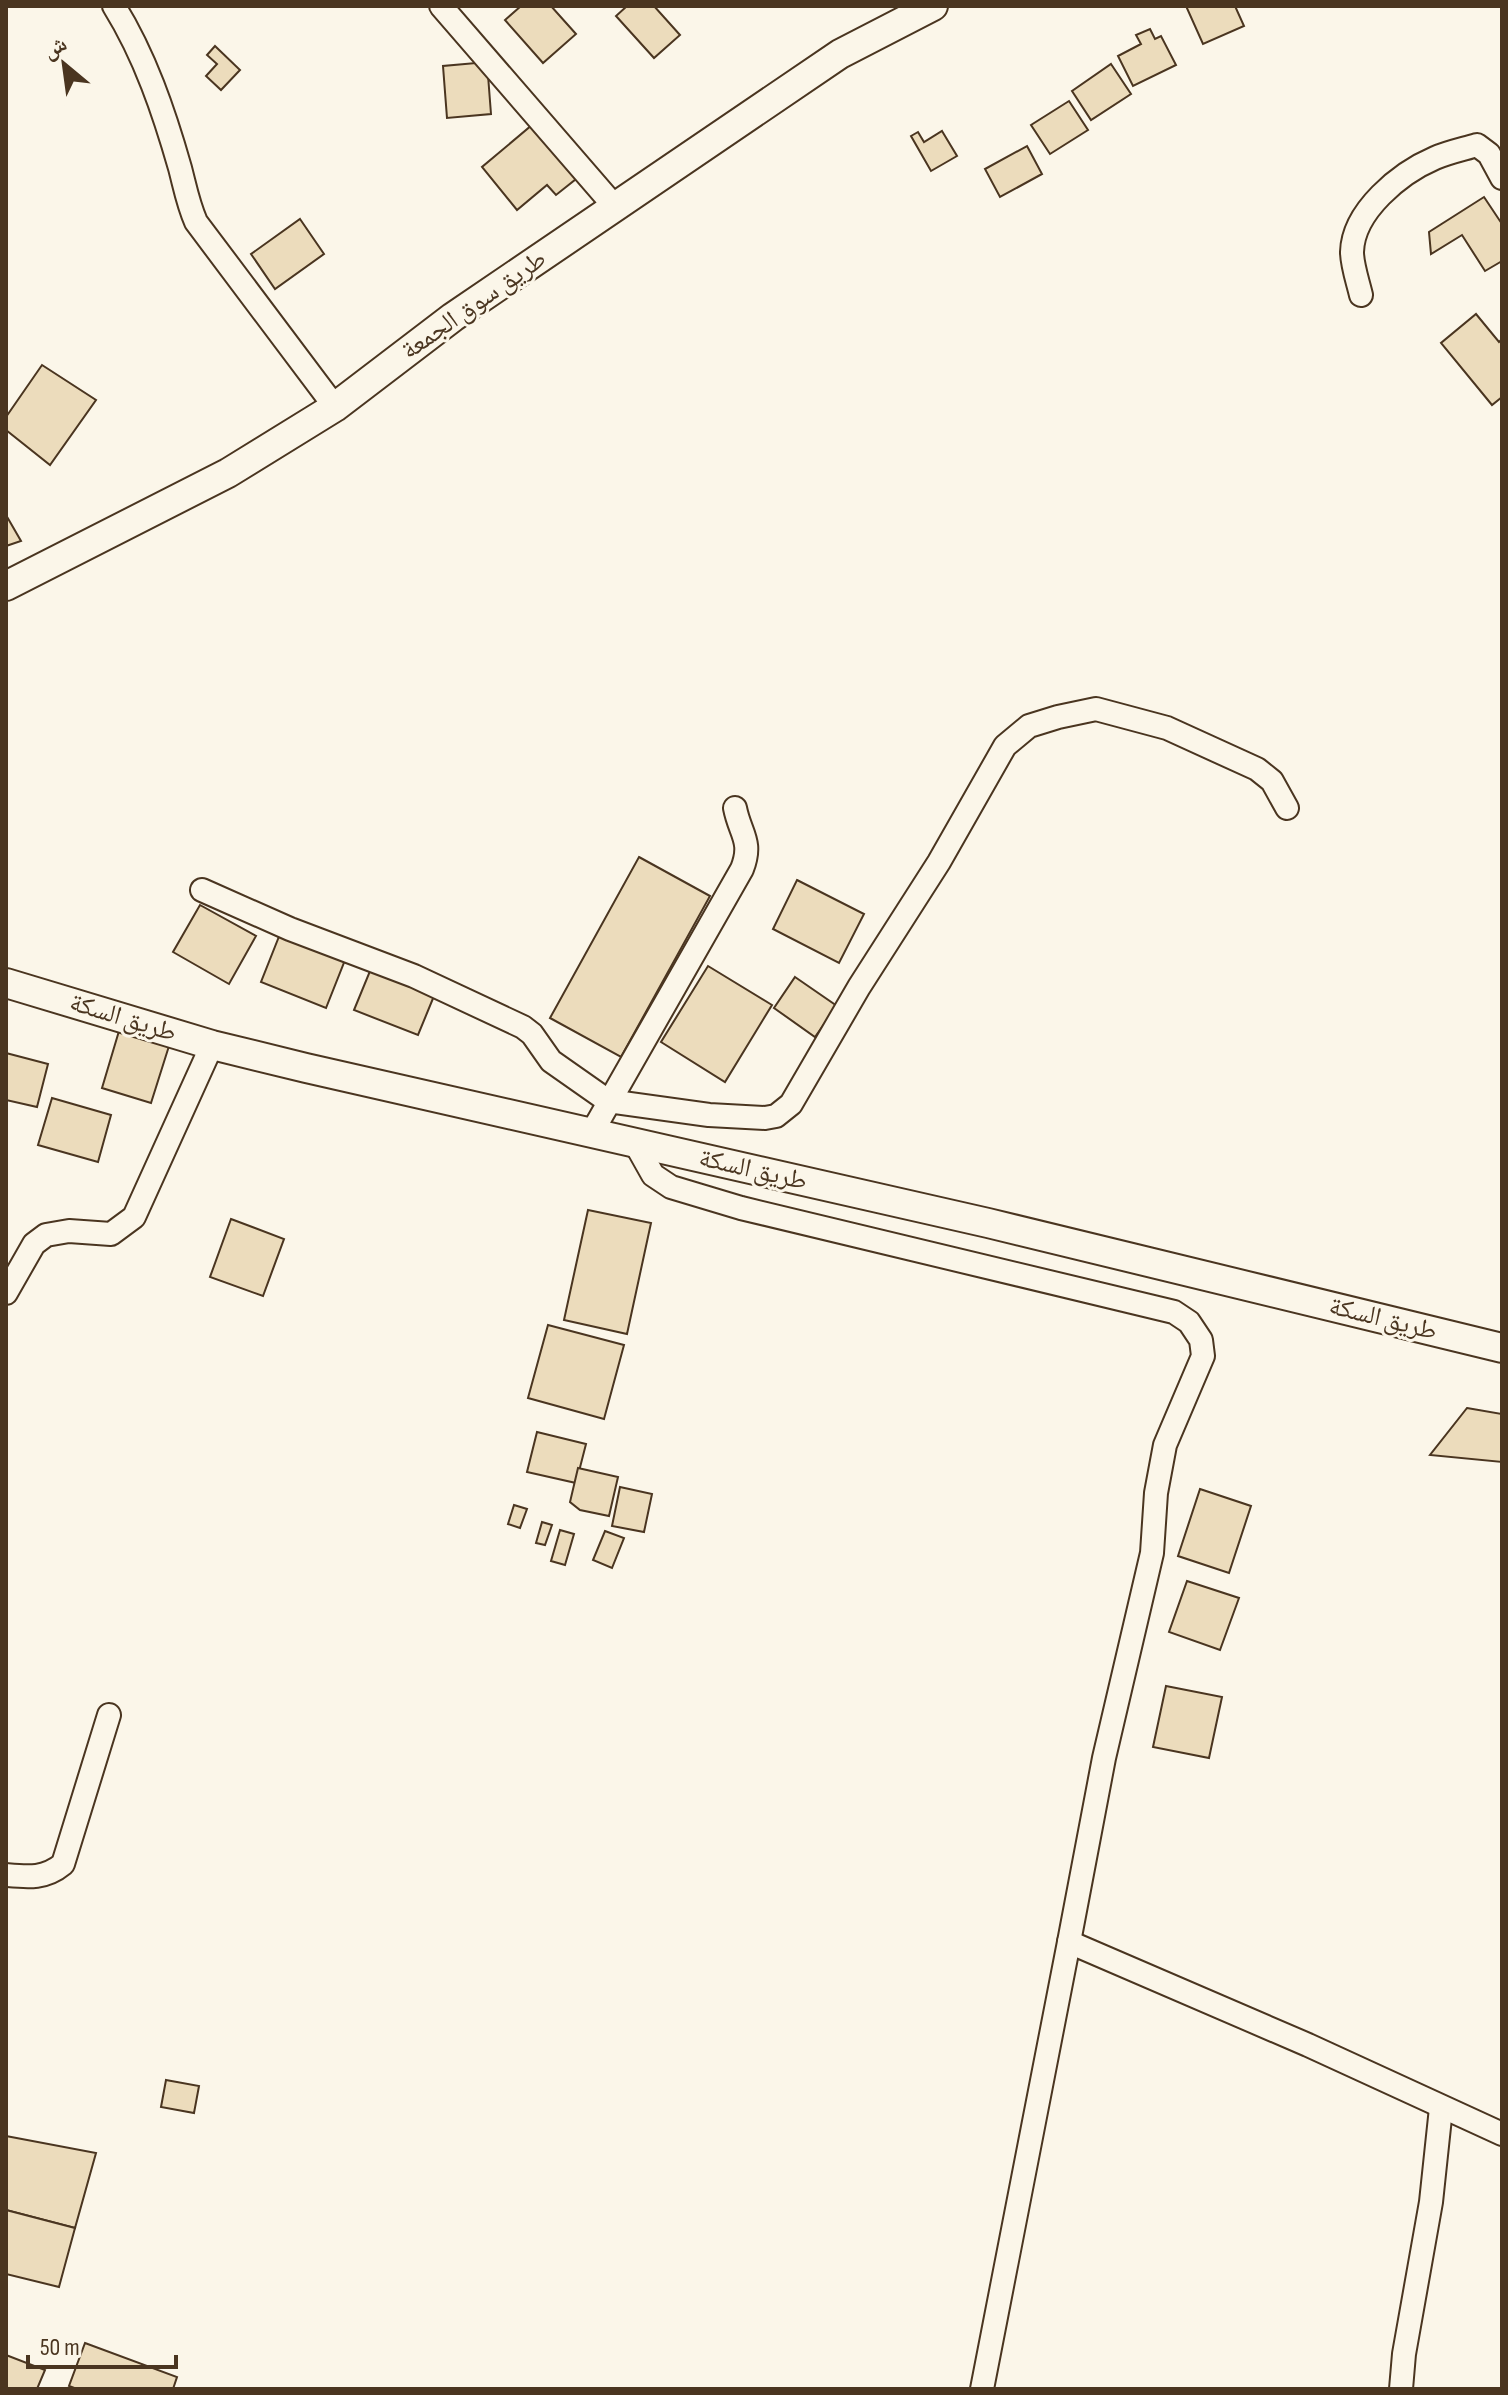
<svg xmlns="http://www.w3.org/2000/svg" width="1508" height="2395" viewBox="0 0 1508 2395" font-family="'Sofia Sans Condensed','Noto Naskh Arabic',sans-serif">
<style>
.building{fill:#ecdcbc;stroke:#4a3520;stroke-width:2}
.lines{fill:none;stroke-linecap:round;stroke-linejoin:round}
.minor-casing{stroke:#4a3520;stroke-width:26}
.major-casing{stroke:#4a3520;stroke-width:32}
.minor{stroke:#fbf6e9;stroke-width:22}
.major{stroke:#fbf6e9;stroke-width:28}
.labels{text-anchor:middle;dominant-baseline:central;stroke-width:6;stroke-linejoin:round;paint-order:stroke}
.street-label{font-size:26px;fill:#4a3520;stroke:#fbf6e9}
</style>
<rect width="100%" height="100%" fill="#fbf6e9"/>
<g class="building">
<path d="M521,6H551L576,34L543,63L505,20Z"/>
<path d="M627,6H654L680,35L654,58L616,16Z"/>
<path d="M1186,6H1235L1244,26L1203,44Z"/>
<path d="M1150,29L1155,39L1161,36L1176,65L1133,86L1118,56L1141,44L1136,35Z"/>
<path d="M215,46L240,70L221,90L206,76L217,64L207,55Z"/>
<path d="M487,62L491,114L447,118L443,66Z"/>
<path d="M1111,64L1131,94L1091,120L1072,91Z"/>
<path d="M1069,101L1088,130L1050,154L1031,125Z"/>
<path d="M532,125L576,179L556,195L547,185L517,210L482,167Z"/>
<path d="M942,131L957,156L931,171L911,136L918,132L924,142Z"/>
<path d="M1027,146L1042,174L1000,197L985,169Z"/>
<path d="M1484,197L1502,224V261L1485,271L1462,235L1431,254L1429,232Z"/>
<path d="M300,219L324,254L275,289L251,254Z"/>
<path d="M1476,314L1499,342L1502,339V397L1492,405L1441,343Z"/>
<path d="M42,365L96,400L50,465L6,430V417Z"/>
<path d="M6,515L21,541L6,546Z"/>
<path d="M639,857L710,896L621,1057L550,1018Z"/>
<path d="M797,880L864,914L839,963L773,929Z"/>
<path d="M200,905L256,936L229,984L173,952Z"/>
<path d="M280,934L345,960L326,1008L261,982Z"/>
<path d="M708,966L772,1005L725,1082L661,1042Z"/>
<path d="M370,971L434,996L418,1035L354,1010Z"/>
<path d="M795,977L837,1006L815,1037L774,1008Z"/>
<path d="M119,1031L169,1046L151,1103L102,1088Z"/>
<path d="M6,1053L48,1064L37,1107L6,1100Z"/>
<path d="M52,1098L111,1115L98,1162L38,1145Z"/>
<path d="M588,1210L651,1223L627,1334L564,1320Z"/>
<path d="M231,1219L284,1239L263,1296L210,1277Z"/>
<path d="M548,1325L624,1345L604,1419L528,1398Z"/>
<path d="M1467,1408L1502,1414V1462L1430,1455Z"/>
<path d="M537,1432L586,1444L576,1483L527,1472Z"/>
<path d="M578,1468L618,1477L609,1516L580,1510L570,1502Z"/>
<path d="M620,1487L652,1494L644,1532L612,1526Z"/>
<path d="M1200,1489L1251,1506L1229,1573L1178,1556Z"/>
<path d="M514,1505L527,1509L520,1528L508,1524Z"/>
<path d="M542,1522L552,1525L545,1545L536,1543Z"/>
<path d="M560,1530L574,1534L565,1565L551,1561Z"/>
<path d="M605,1531L624,1538L612,1568L593,1560Z"/>
<path d="M1187,1581L1239,1598L1220,1650L1169,1632Z"/>
<path d="M1166,1686L1222,1697L1209,1758L1153,1747Z"/>
<path d="M166,2080L199,2086L194,2113L161,2107Z"/>
<path d="M6,2136L96,2153L75,2228L6,2210Z"/>
<path d="M6,2210L75,2228L59,2287L6,2274Z"/>
<path d="M85,2343L177,2377L173,2389H77L69,2386Z"/>
<path d="M6,2355L45,2370L37,2389H6Z"/>
</g>
<g class="lines">
<g class="minor-casing">
<g id="minor">
<path d="M114,6C145,56 164,112 180,168C185,187 188,204 196,222L335,407"/>
<path d="M441,6L615,207"/>
<path d="M1361,295C1358,282 1352,265 1352,252C1353,211 1400,173 1435,158C1449,152 1464,149 1477,145L1489,154L1502,178"/>
<path d="M202,890L290,929L414,976L523,1027L532,1034L551,1061L608,1101L709,1115L765,1118L776,1116L791,1104L859,987L939,862L1005,746L1029,726L1058,717L1096,709L1167,728L1257,769L1272,781L1287,808"/>
<path d="M591,1134L742,869C753,841 740,834 735,808"/>
<path d="M635,1143L653,1175L671,1187L741,1208L1174,1312L1189,1322L1201,1340L1203,1356L1165,1445L1156,1493L1152,1553L1104,1758L1069,1942"/>
<path d="M6,1293L34,1244L46,1235L69,1231L111,1234L134,1217L212,1045"/>
<path d="M6,1875C28,1877 45,1879 63,1864L109,1715"/>
<path d="M982,2389L1069,1942L1308,2045L1502,2134"/>
<path d="M1401,2389L1404,2354L1431,2202L1441,2108"/>
</g>
</g>
<g class="major-casing">
<g id="major">
<path d="M6,586L228,473L335,407L453,317L840,54L933,6"/>
<path d="M6,983L212,1045L306,1068L988,1223L1502,1348"/>
</g>
</g>
<use href="#minor" class="minor"/>
<use href="#major" class="major"/>
</g>
<g class="labels">
<g class="street-label">
<text transform="translate(474 305) rotate(-35)">طريق سوق الجمعة</text>
<text transform="translate(123 1018) rotate(17)">طريق السكة</text>
<text transform="translate(753 1170) rotate(13)">طريق السكة</text>
<text transform="translate(1383 1319) rotate(14)">طريق السكة</text>
</g>
</g>
<rect width="1508" height="2395" fill="none" stroke="#4a3520" stroke-width="16"/>
<g transform="translate(64 64) rotate(331)" stroke="#fbf6e9" stroke-width="6" paint-order="stroke">
<path d="M0-6L14 30L0 20L-14 30Z" fill="#4a3520"/>
<text y="-12" font-size="22" font-weight="bold" text-anchor="middle" fill="#4a3520">ش</text>
</g>
<path d="M28 2355v12h148v-12" fill="none" stroke="#4a3520" stroke-width="4"/>
<text x="40" y="2355" font-size="24" fill="#4a3520" stroke="#fbf6e9" stroke-width="6" paint-order="stroke">50 m</text>
</svg>
